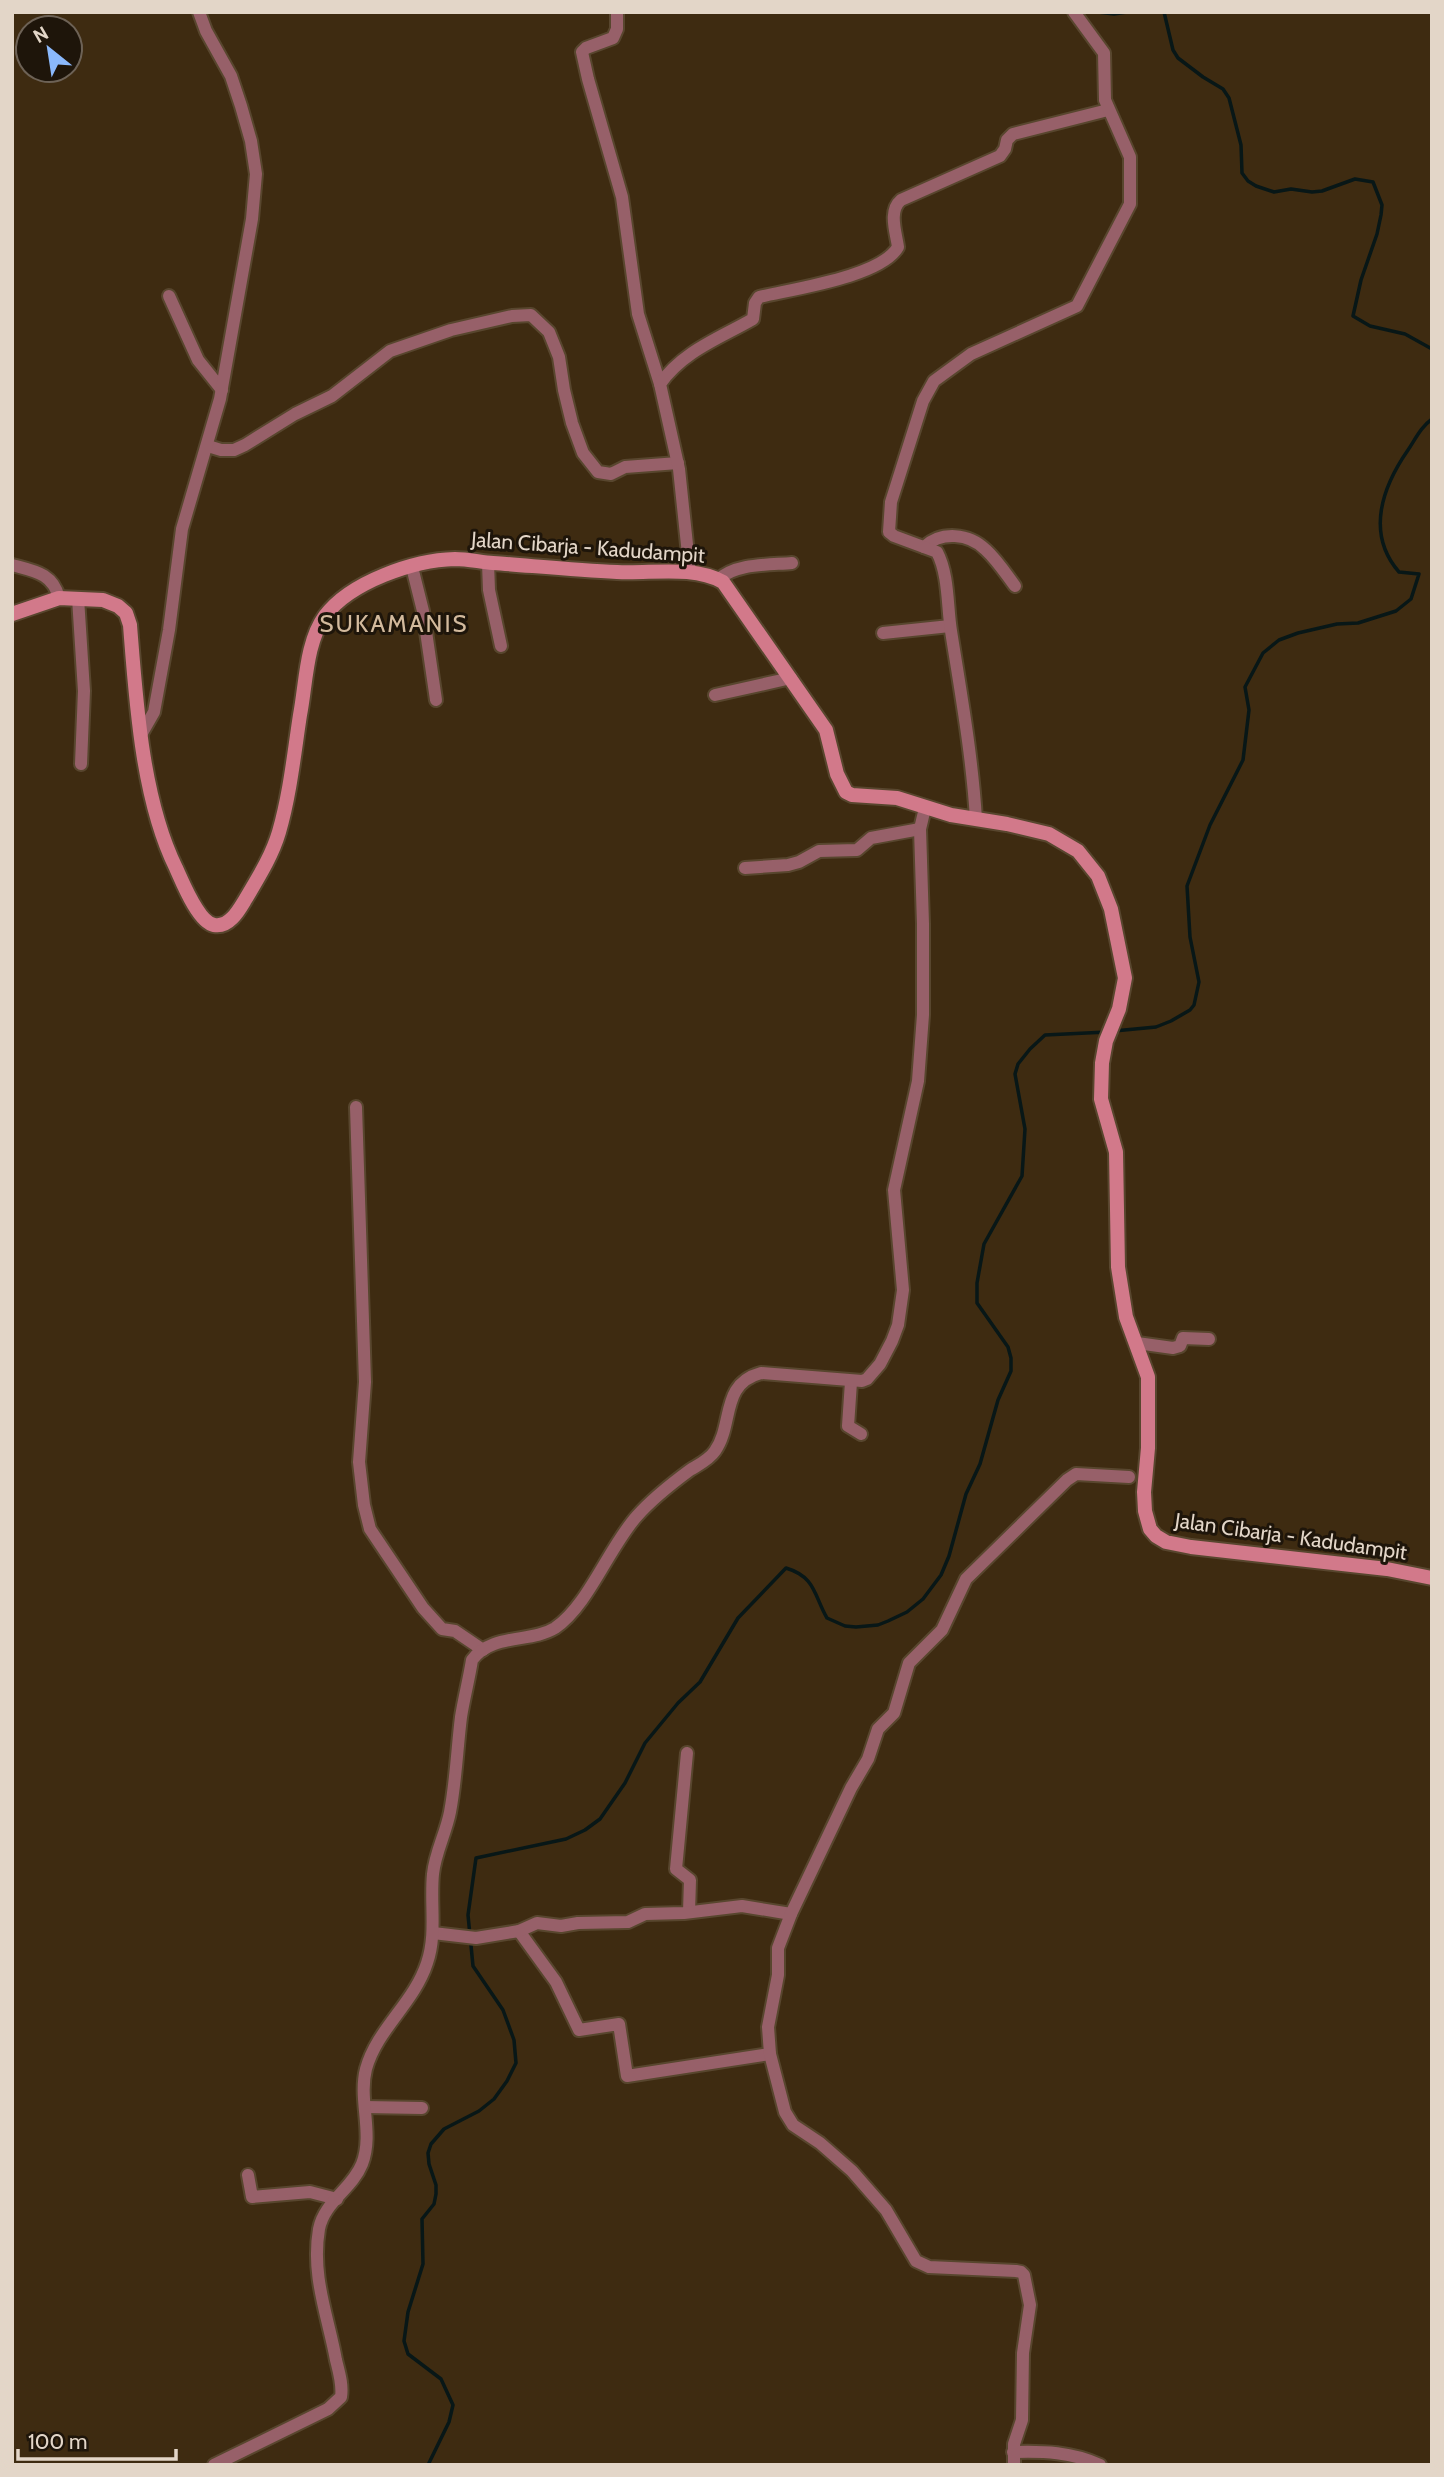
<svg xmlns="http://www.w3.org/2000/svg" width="1444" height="2477" viewBox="0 0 1444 2477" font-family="Cabin,sans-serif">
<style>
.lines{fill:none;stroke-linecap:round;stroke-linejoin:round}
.stream{stroke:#081717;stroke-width:3.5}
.street-casing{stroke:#58462e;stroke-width:16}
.secondary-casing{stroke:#58462e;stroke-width:18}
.street{stroke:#976069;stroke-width:12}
.secondary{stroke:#d2798a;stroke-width:14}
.labels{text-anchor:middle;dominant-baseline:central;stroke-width:6;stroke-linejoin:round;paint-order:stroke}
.street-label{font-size:21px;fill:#e3d6c8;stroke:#1e150a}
.quarter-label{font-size:24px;letter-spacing:2px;fill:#d3ba9d;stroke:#1e150a}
</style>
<rect width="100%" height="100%" fill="#3e2b11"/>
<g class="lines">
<g class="stream">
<path d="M1098,12L1114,14L1127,12"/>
<path d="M1164,12L1173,50L1178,58L1203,77L1223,89L1229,98L1241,145L1242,173L1248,181L1256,186L1274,192L1291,189L1312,192L1322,191L1355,179L1373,182L1382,205L1381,215L1377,234L1361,280L1353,316L1370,326L1405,334L1432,349"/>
<path d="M1114,1031L1156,1027L1171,1021L1190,1010L1194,1005L1199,982L1190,937L1187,886L1210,825L1243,760L1249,710L1245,687L1263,653L1279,640L1298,633L1337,624L1358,623L1396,611L1411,599L1419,574L1399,572C1365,533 1383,486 1408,450C1416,438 1421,427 1432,419"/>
<path d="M428,2465L449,2422L453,2405L441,2379L408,2354L404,2341L408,2312L423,2264L422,2219L434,2204L436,2194V2185L429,2164L428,2153L431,2144L444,2129L479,2111L494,2099L507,2081L516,2063L514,2040L503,2010L473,1966L468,1915L476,1858L566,1839L585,1830L600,1819L625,1783L645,1743L678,1703L700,1682L738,1618L786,1568C816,1577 814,1596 827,1618L845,1626L856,1627L878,1625L888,1621L907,1612L923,1599L941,1575L949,1556L966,1494L980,1464L998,1400L1011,1371V1358L1008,1347L977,1303V1283L984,1244L1022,1176L1025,1129L1015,1074L1018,1064L1030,1049L1045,1035L1107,1032"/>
</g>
<g class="street-casing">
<g id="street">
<path d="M617,12V29L613,38L586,48L582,52L588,79L622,197L638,314L660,384"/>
<path d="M169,296L198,360L222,390"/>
<path d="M208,446L221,450H234L245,445L295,414L332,396L390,351L451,330L512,316L531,315L549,332L559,357L564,390L572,423L583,453L598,472L611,474L625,467L678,463"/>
<path d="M924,547C941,531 969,533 986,550C997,560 1006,574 1015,586"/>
<path d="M488,563L489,590L501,646"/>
<path d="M12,565C34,571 53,573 59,598"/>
<path d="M412,567L423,611L436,700"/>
<path d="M690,573L679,469L660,384C683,351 720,338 753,319L755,303L759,297C792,289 881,277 898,247C896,232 888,211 901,200L1000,156L1005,149L1007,140L1013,134L1108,110"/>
<path d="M718,580C735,563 770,565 792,563"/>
<path d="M78,598L84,691L81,764"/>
<path d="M883,633L950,626"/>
<path d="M715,695L791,678"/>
<path d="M142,733L154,712L169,630L182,529L220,399L252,219L256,174L251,141L241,106L231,76L206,31L199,12"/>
<path d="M976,819C972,755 961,694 951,631C947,606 949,575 937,552L894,536L889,532L891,502L923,401L934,381L971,354L1077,306L1130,204V157L1105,100L1104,53L1074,12"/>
<path d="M745,868L788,865L799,862L819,851L857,850L871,838L920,829"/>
<path d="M356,1107L365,1382L359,1462L364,1505L370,1529L423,1608L442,1629L455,1631L483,1650"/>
<path d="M1137,1343L1173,1348L1180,1346L1183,1338L1209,1339"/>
<path d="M851,1382L848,1426L861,1434"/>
<path d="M687,1753L676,1869L690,1880L689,1912"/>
<path d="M519,1931L556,1982L579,2030L619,2024L627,2076L770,2054"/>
<path d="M433,1933L476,1938L519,1931L537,1923L561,1926L578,1923L628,1922L645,1914L684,1913L742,1906L791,1914"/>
<path d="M365,2107L422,2108"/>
<path d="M248,2175L252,2197L310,2192L337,2199"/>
<path d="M1013,2452C1043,2451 1072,2452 1100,2465"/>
<path d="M214,2465L328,2409L341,2397C343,2385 339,2372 336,2360C328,2316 311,2276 319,2229C324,2202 352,2189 362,2164C374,2133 358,2100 366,2069C377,2029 414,2003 427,1963C437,1934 430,1904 433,1874C435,1853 446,1833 450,1812C456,1781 457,1749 461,1717C464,1698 469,1679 472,1660C492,1633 531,1643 555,1628C588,1606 609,1547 637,1516C652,1499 671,1484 690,1470C698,1465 709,1460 715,1451C734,1424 720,1384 761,1373L862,1381L867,1379L880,1364L892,1341L898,1325L903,1290L894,1190L918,1081L923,1015V924L920,829L925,808"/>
<path d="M1014,2465V2444L1022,2420L1023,2353L1030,2305L1024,2275L1021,2272L1016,2271L929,2267L916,2261L886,2210L852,2171L820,2143L793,2125L785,2112L770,2054L768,2027L778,1975V1948L791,1914L851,1788L868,1759L878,1729L894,1713L909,1663L942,1630L966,1579L1067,1480L1076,1474L1129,1477"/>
</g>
</g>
<g class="secondary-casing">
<path id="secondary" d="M12,614L59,598L103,600L118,606L126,613L130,625C136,701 142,799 176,868C182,881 198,922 214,925C229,928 239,910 245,900C258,878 272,856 279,832C290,794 294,754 300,715C306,684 306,642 325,616C350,582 414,560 455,559C468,559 480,562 493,563C534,566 575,570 617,572C651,574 692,565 723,582L826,730L837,774L846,792L852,795L897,798L951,815L1007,824L1049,834L1078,851L1098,876L1111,909L1125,978L1119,1009L1106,1041L1102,1063L1101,1099L1116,1152L1118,1267L1126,1317L1148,1377V1448L1144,1492L1145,1511L1150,1529L1156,1536L1166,1542L1191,1547L1387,1569L1432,1578"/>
</g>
<use href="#street" class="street"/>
<use href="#secondary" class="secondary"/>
</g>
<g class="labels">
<g class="street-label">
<text transform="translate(588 547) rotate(4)">Jalan Cibarja - Kadudampit</text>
<text transform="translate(1291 1536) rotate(8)">Jalan Cibarja - Kadudampit</text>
</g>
<g class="quarter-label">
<text x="394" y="623">SUKAMANIS</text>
</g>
</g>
<rect width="1444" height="2477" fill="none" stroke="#e3d6c8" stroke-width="28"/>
<g transform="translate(49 49) rotate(330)"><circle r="33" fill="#1e150a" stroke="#6d6256" stroke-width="2"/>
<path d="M0-5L12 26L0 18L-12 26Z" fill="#8bb9fc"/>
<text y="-10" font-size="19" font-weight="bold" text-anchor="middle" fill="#e3d6c8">N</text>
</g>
<path d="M18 2449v10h158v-10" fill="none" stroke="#e3d6c8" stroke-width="3.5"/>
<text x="28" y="2449" font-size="21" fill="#e3d6c8" stroke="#1e150a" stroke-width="5" paint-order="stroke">100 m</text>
</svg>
